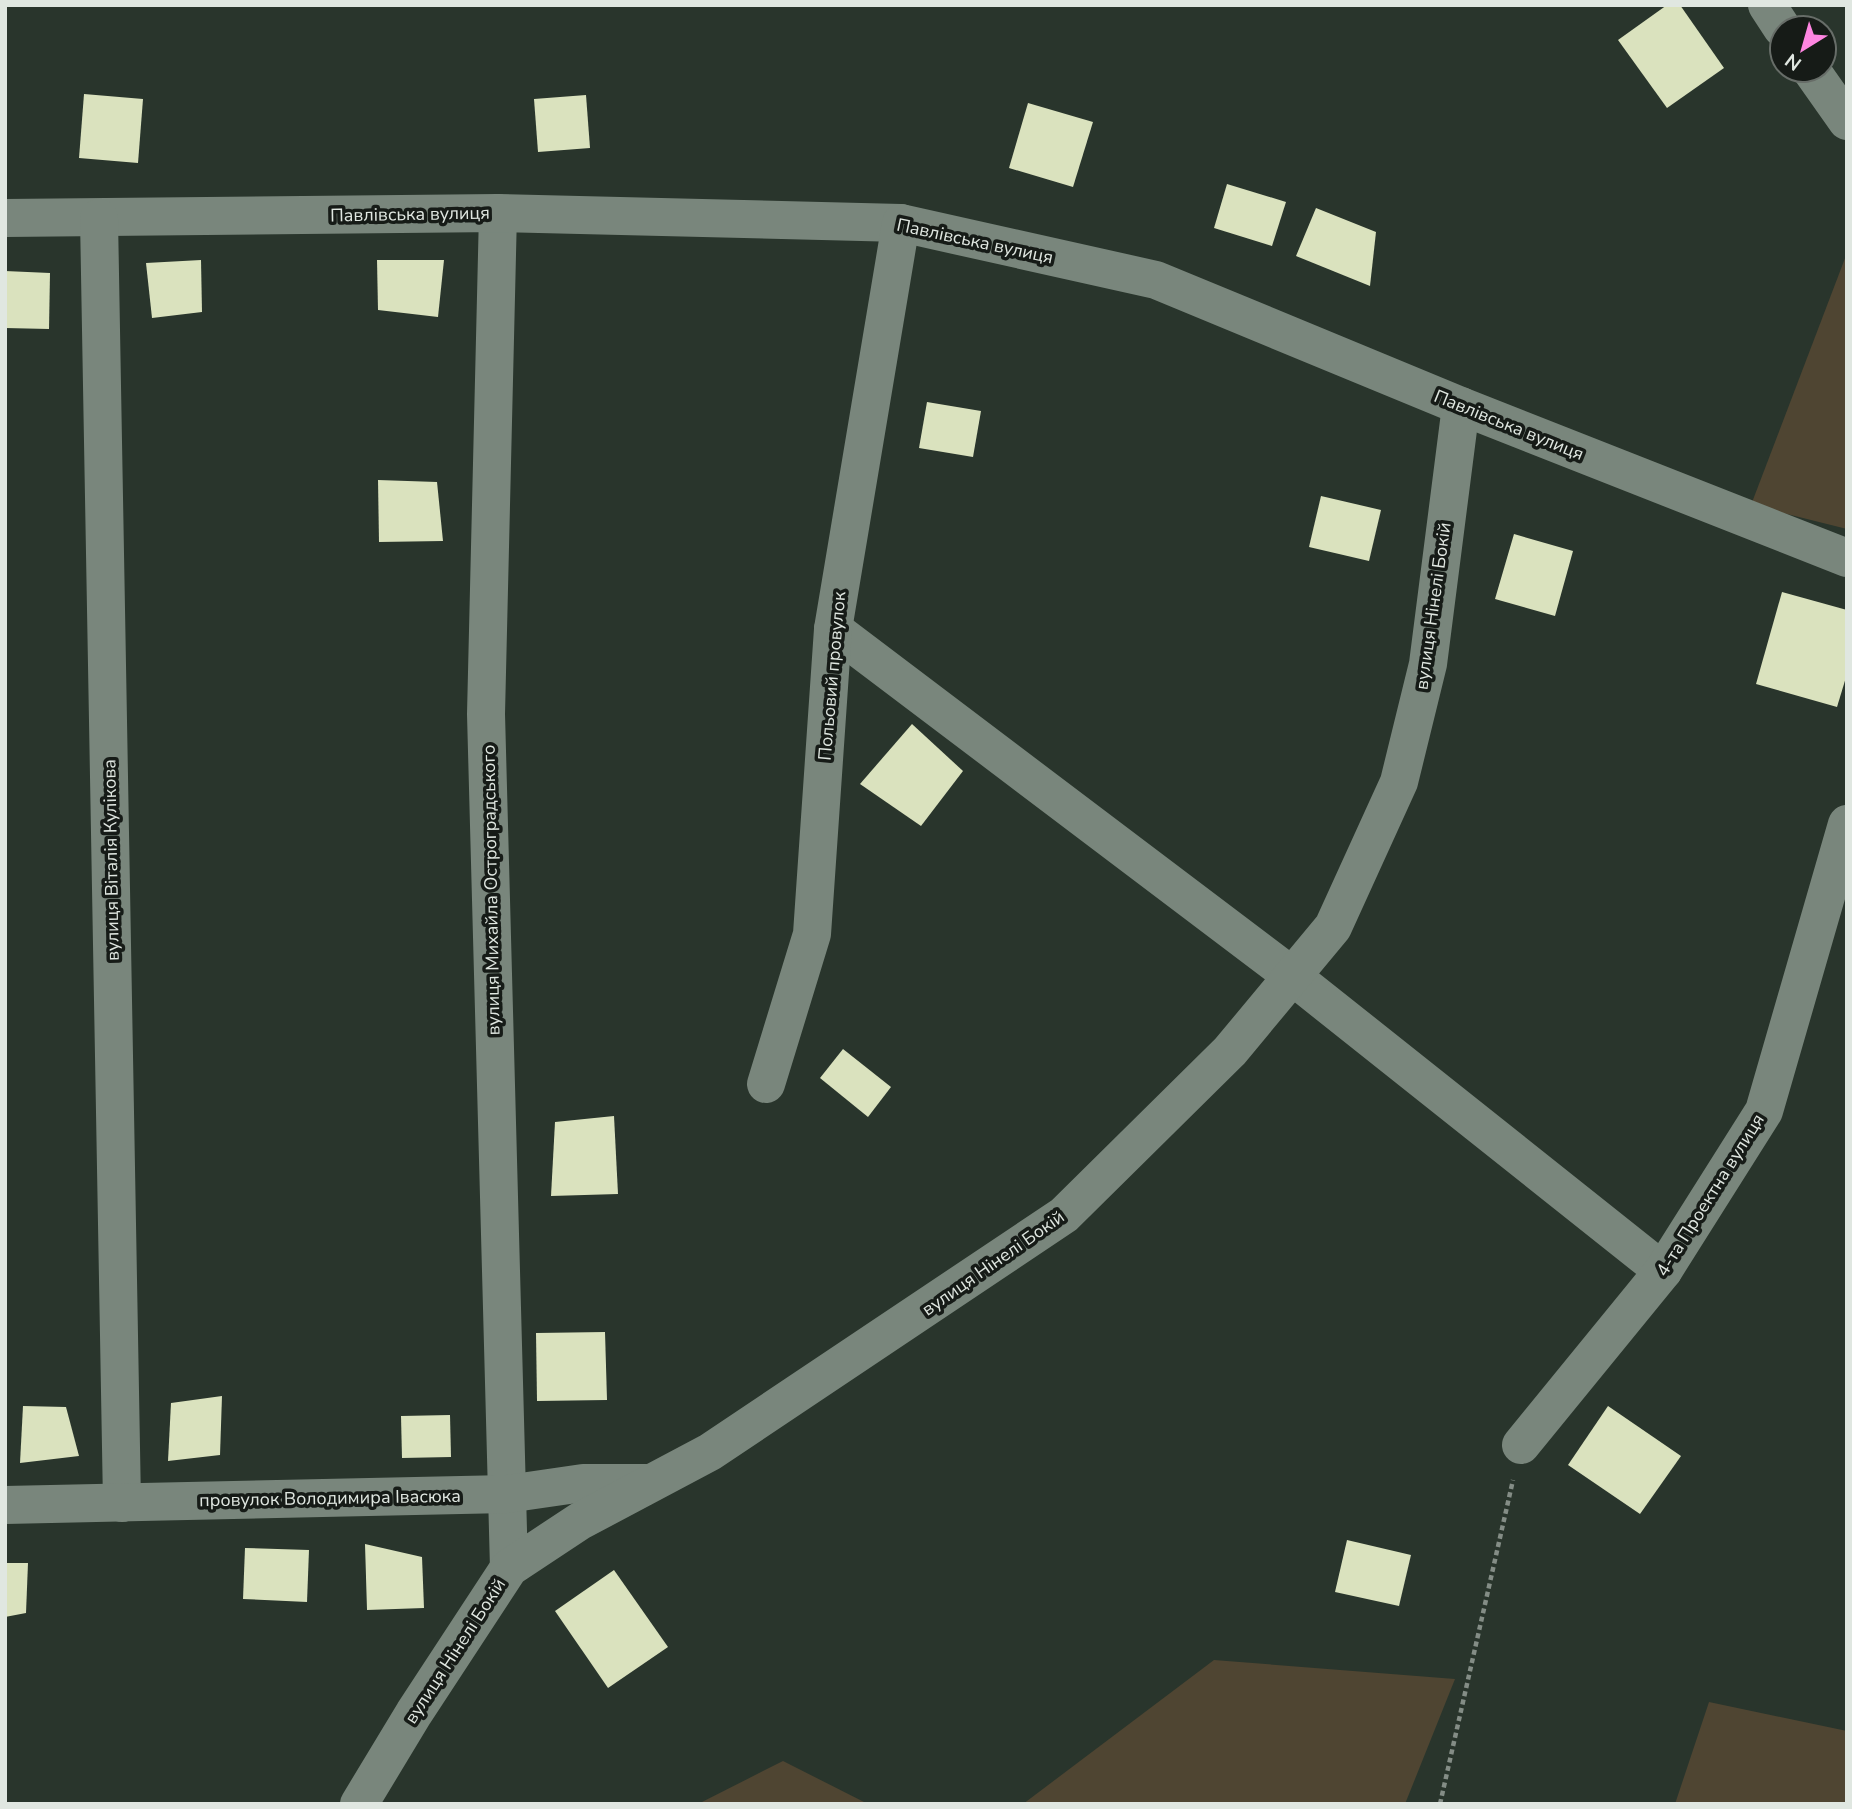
<svg xmlns="http://www.w3.org/2000/svg" width="1852" height="1809" viewBox="0 0 1852 1809" font-family="'Nunito Sans',sans-serif">
<style>
.green{fill:#4f4532}
.building{fill:#dae2be}
.lines{fill:none;stroke-linecap:round;stroke-linejoin:round}
.path{stroke:#848d86;stroke-width:4.5;stroke-dasharray:5 3.5;stroke-linecap:butt}
.street{stroke:#79867c;stroke-width:38}
.labels{text-anchor:middle;dominant-baseline:central;stroke-width:7;stroke-linejoin:round;paint-order:stroke}
.street-label{font-size:18px;fill:#e0e7e1;stroke:#161b17}
</style>
<rect width="100%" height="100%" fill="#29352c"/>
<g class="green">
<path d="M1847,253V529L1751,505Z"/>
<path d="M1214,1660L1455,1679L1405,1804H1023Z"/>
<path d="M1709,1702L1847,1731V1804H1675Z"/>
<path d="M783,1761L868,1804H698Z"/>
</g>
<g class="building">
<path d="M1667,5H1680L1724,68L1667,108L1618,40Z"/>
<path d="M84,94L143,99L138,163L79,158Z"/>
<path d="M586,95L590,148L538,152L534,99Z"/>
<path d="M1028,103L1093,122L1073,187L1009,168Z"/>
<path d="M1227,184L1286,202L1272,246L1214,228Z"/>
<path d="M1316,208L1376,232L1370,286L1296,256Z"/>
<path d="M201,260L202,312L152,318L146,263Z"/>
<path d="M377,260H444L438,317L378,310Z"/>
<path d="M5,271L50,273L49,329L5,328Z"/>
<path d="M927,402L981,411L973,457L919,448Z"/>
<path d="M378,480L437,482L443,541L379,542Z"/>
<path d="M1321,496L1381,510L1369,561L1309,547Z"/>
<path d="M1514,534L1573,551L1555,616L1495,599Z"/>
<path d="M1782,592L1847,610V674L1837,707L1756,684Z"/>
<path d="M912,724L963,771L921,826L860,784Z"/>
<path d="M843,1049L891,1087L868,1117L820,1078Z"/>
<path d="M614,1116L618,1194L551,1196L555,1122Z"/>
<path d="M605,1332L607,1400L537,1401L536,1333Z"/>
<path d="M222,1396L220,1455L168,1461L171,1403Z"/>
<path d="M23,1406L66,1407L79,1456L20,1463Z"/>
<path d="M1608,1406L1681,1456L1640,1514L1568,1465Z"/>
<path d="M450,1415L451,1457L402,1458L401,1416Z"/>
<path d="M1347,1540L1411,1555L1399,1606L1335,1592Z"/>
<path d="M365,1544L422,1557L424,1608L367,1610Z"/>
<path d="M245,1548L309,1550L307,1602L243,1599Z"/>
<path d="M5,1563H28L26,1613L5,1617Z"/>
<path d="M614,1570L668,1647L608,1688L555,1611Z"/>
</g>
<g class="lines">
<path class="path" d="M1440,1804L1513,1480"/>
<g class="street">
<path d="M1767,5L1782,28"/>
<path d="M1811,70L1847,121"/>
<path d="M498,213L486,714L509,1568"/>
<path d="M5,218L498,213L901,223L1156,280L1461,406L1847,558"/>
<path d="M99,218L122,1503"/>
<path d="M833,629L1292,976L1663,1271"/>
<path d="M766,1084L812,934L833,629L901,223"/>
<path d="M1521,1445L1663,1271L1764,1111L1847,824"/>
<path d="M5,1505L507,1494L583,1483H650"/>
<path d="M359,1804L414,1713L509,1568L580,1521L710,1452L1064,1215L1230,1051L1333,927L1399,782L1428,664L1461,406"/>
</g>
</g>
<g class="labels">
<g class="street-label">
<text transform="translate(410 214) rotate(-1)">Павлівська вулиця</text>
<text transform="translate(975 241) rotate(12)">Павлівська вулиця</text>
<text transform="translate(1509 425) rotate(22)">Павлівська вулиця</text>
<text transform="translate(1433 606) rotate(-82)">вулиця Нінелі Бокій</text>
<text transform="translate(832 676) rotate(-85)">Польовий провулок</text>
<text transform="translate(111 860) rotate(-91)">вулиця Віталія Кулікова</text>
<text transform="translate(491 890) rotate(-91)">вулиця Михайла Остроградського</text>
<text transform="translate(1710 1195) rotate(-58)">4-та Проектна вулиця</text>
<text transform="translate(993 1263) rotate(-35)">вулиця Нінелі Бокій</text>
<text transform="translate(330 1498) rotate(-1)">провулок Володимира Івасюка</text>
<text transform="translate(455 1651) rotate(-57)">вулиця Нінелі Бокій</text>
</g>
</g>
<rect width="1852" height="1809" fill="none" stroke="#e0e7e1" stroke-width="14"/>
<g transform="translate(1803 49) rotate(217)"><circle r="33" fill="#161b17" stroke="#676d68" stroke-width="2"/>
<path d="M0-5L12 26L0 18L-12 26Z" fill="#fe86e1"/>
<text y="-10" font-size="19" font-weight="bold" text-anchor="middle" fill="#e0e7e1">N</text>
</g>
</svg>
